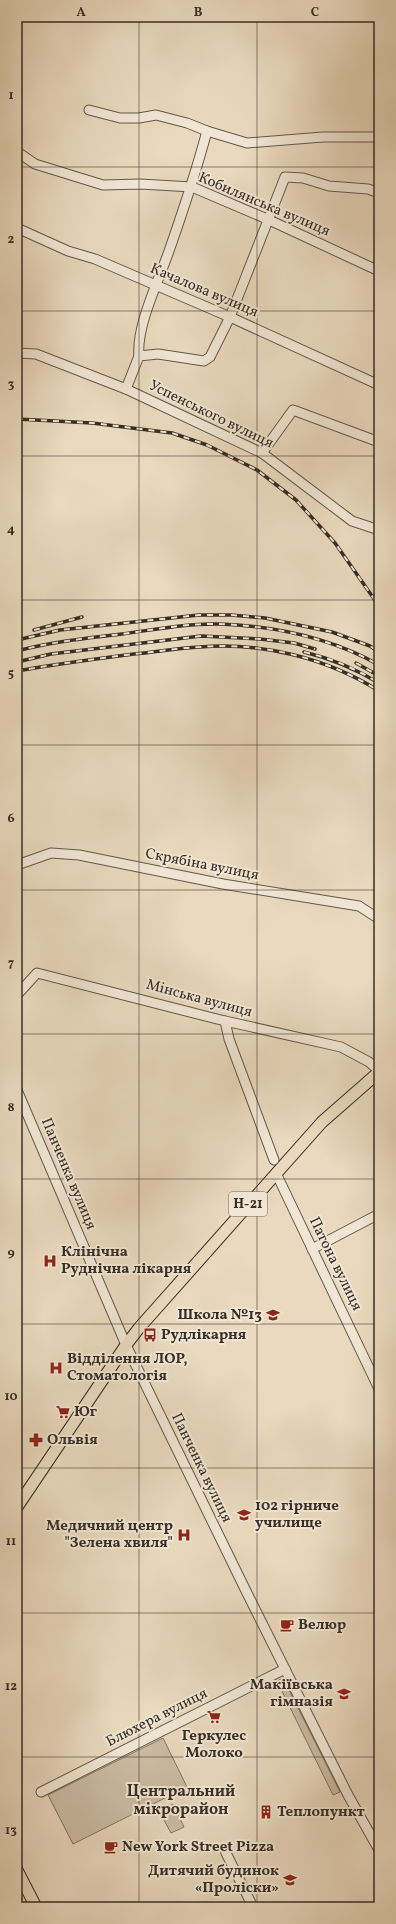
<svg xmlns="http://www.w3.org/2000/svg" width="396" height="1924" viewBox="0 0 396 1924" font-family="Vollkorn,serif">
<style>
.green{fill:#ccbca4;stroke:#827564}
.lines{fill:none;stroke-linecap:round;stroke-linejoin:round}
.minor-casing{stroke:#64594a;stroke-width:11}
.major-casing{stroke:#372e24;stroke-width:13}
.minor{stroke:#f1e6d5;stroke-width:9}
.major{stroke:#ead9be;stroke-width:11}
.rail-casing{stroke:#372e24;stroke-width:3.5}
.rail{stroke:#f1e6d5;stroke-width:2;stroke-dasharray:6;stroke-linecap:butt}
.grid{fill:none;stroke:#372e24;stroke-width:1;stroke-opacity:0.55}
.labels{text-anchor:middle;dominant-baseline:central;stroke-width:4;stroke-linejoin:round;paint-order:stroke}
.shield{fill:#f1e6d5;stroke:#6f6559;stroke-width:1}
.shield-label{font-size:14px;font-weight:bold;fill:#372e24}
.street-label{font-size:15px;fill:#372e24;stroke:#f1e6d5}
.poi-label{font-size:15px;font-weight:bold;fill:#372e24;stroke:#f1e6d5;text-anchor:start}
.neighbourhood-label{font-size:16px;font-weight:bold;fill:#372e24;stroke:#f1e6d5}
.neatline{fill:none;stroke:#372e24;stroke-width:1.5}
.grid-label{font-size:13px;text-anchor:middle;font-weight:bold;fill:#372e24}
</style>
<rect width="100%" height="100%" fill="#ead9be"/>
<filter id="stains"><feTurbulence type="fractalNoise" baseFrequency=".005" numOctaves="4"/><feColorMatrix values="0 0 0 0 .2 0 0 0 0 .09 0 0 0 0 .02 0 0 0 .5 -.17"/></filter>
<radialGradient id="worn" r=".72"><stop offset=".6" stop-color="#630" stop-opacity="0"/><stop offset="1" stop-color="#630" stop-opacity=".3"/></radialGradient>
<g class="green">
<path d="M283,1678L340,1792L333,1795L277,1681Z"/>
<path d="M163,1738L187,1787L73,1844L48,1795Z"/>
<path d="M173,1804L184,1827L171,1833L159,1811Z"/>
</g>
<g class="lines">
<g class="minor-casing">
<g id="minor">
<path d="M89,110L120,118H139L156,115L187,123L207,131L247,143L323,137H379"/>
<path d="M19,153L35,164L103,185L140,184L192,187L267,219L379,271"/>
<path d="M17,228L68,251L95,259L230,317L379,385"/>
<path d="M17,353L36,354L126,389L262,453L352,521L379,530"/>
<path d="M139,356C136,326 159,280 169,251C183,211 196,172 207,131"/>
<path d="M126,389L139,356L158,354L204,361L210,357L230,317L285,177L303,178L329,186L368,189L379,193"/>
<path d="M262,453L293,410L379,442"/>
<path d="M17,865L51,853L79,855L223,884L359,906L379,919"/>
<path d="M17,995L37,973L225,1021L341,1047L369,1062L379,1071"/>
<path d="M225,1021L229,1039L274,1160"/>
<path d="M17,1090L126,1345L246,1591L348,1795L379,1850"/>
<path d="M276,1173L379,1389"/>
<path d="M312,1249L379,1214"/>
<path d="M41,1792L285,1669"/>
<path d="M226,1853L253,1907"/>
</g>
</g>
<g class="major-casing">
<g id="major">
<path d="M17,1507L126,1345L139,1328L322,1122L379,1072"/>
<path d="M17,1870L36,1907"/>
</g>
</g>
<use href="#minor" class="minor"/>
<use href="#major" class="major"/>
<g class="rail-casing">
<g id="rail">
<path d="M17,419L92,423L172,433L207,445L257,470L296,500L335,543L379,606"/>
<path d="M34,630L82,617"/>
<path d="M17,640L60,630L199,615H231L265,618L332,632L370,646L379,652"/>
<path d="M17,651C51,642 87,638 122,634C153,630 187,623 219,624C274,626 331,638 379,665"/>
<path d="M304,652C333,659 354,668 379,683"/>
<path d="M17,662L51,654L201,636L260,639L294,643L315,649"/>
<path d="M356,663L379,676"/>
<path d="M17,671C56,664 95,659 134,654C156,652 178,648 200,647C262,642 327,658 379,691"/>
</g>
</g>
<use href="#rail" class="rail"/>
</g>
<path class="grid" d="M139,17V1907M257,17V1907M17,167H379M17,311H379M17,456H379M17,600H379M17,745H379M17,890H379M17,1034H379M17,1179H379M17,1324H379M17,1468H379M17,1613H379M17,1757H379"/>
<defs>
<g id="hospital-bare" transform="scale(1.08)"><path d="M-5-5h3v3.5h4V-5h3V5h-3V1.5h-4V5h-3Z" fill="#8f2418" stroke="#f1e6d5" stroke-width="2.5" paint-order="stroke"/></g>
<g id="school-bare" transform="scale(1.08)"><path d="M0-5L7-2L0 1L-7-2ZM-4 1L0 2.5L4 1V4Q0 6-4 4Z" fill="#8f2418" stroke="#f1e6d5" stroke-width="2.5" paint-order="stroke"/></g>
<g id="bus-bare" transform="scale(1.08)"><path d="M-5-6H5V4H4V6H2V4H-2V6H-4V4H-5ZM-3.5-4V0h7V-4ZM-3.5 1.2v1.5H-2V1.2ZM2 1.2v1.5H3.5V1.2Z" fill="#8f2418" stroke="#f1e6d5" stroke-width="2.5" paint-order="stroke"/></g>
<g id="supermarket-bare" transform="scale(1.08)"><path d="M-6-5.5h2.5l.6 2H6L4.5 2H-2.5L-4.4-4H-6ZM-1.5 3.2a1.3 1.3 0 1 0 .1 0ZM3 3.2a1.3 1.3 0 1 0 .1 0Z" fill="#8f2418" stroke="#f1e6d5" stroke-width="2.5" paint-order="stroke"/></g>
<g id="pharmacy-bare" transform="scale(1.08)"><path d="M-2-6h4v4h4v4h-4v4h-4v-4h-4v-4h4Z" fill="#8f2418" stroke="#f1e6d5" stroke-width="2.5" paint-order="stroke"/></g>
<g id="university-bare" transform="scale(1.08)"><path d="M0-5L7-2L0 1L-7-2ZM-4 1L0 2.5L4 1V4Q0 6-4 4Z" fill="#8f2418" stroke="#f1e6d5" stroke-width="2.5" paint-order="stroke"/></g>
<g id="cafe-bare" transform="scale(1.08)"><path d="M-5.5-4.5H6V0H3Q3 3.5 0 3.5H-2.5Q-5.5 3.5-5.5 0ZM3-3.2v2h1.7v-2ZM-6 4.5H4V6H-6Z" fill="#8f2418" stroke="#f1e6d5" stroke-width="2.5" paint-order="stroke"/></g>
<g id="building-bare" transform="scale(1.08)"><path d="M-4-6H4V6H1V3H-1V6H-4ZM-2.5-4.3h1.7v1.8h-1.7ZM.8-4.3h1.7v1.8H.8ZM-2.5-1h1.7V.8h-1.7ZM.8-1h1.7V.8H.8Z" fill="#8f2418" stroke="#f1e6d5" stroke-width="2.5" paint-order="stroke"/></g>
</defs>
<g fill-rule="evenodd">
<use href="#hospital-bare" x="50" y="1261"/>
<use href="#school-bare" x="273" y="1315"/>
<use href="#bus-bare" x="150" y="1335"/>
<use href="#hospital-bare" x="56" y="1368"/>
<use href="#supermarket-bare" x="63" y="1412"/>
<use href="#pharmacy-bare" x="36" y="1440"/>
<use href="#university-bare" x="244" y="1515"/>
<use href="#hospital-bare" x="184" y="1535"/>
<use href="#cafe-bare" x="287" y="1625"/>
<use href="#school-bare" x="344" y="1694"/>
<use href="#supermarket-bare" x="214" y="1717"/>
<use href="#building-bare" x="266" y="1812"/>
<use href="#cafe-bare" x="111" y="1847"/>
<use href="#school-bare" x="290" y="1880"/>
</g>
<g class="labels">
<rect class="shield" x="229" y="1192" width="38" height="24" rx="3"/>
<g class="shield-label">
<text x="248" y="1204">Н-21</text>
</g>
<g class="street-label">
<text transform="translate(264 205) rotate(23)">Кобилянська вулиця</text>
<text transform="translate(204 291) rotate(23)">Качалова вулиця</text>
<text transform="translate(211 415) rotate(26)">Успенського вулиця</text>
<text transform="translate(202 865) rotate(11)">Скрябіна вулиця</text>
<text transform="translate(199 999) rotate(15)">Мінська вулиця</text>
<text transform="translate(68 1174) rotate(67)">Панченка вулиця</text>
<text transform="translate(335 1264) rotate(64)">Патона вулиця</text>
<text transform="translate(201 1468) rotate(64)">Панченка вулиця</text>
<text transform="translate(157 1718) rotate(-27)">Блюхера вулиця</text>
</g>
<g class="poi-label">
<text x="61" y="1252">Клінічна<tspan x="61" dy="17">Руднічна лікарня</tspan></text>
<text x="262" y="1315" text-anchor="end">Школа №13</text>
<text x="161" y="1335">Рудлікарня</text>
<text x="67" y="1359">Відділення ЛОР,<tspan x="67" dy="17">Стоматологія</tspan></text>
<text x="74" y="1412">Юг</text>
<text x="47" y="1440">Ольвія</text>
<text x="255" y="1506">102 гірниче<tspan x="255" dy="17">училище</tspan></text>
<text x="173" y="1526" text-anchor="end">Медичний центр<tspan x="173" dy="17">"Зелена хвиля"</tspan></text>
<text x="298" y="1625">Велюр</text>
<text x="333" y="1685" text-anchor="end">Макіївська<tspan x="333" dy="17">гімназія</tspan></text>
<text x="214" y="1736" text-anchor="middle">Геркулес<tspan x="214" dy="17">Молоко</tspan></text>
<text x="277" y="1812">Теплопункт</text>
<text x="122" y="1847">New York Street Pizza</text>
<text x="279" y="1871" text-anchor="end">Дитячий будинок<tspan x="279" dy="17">«Проліски»</tspan></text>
</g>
<g class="neighbourhood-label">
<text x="181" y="1792">Центральний<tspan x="181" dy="18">мікрорайон</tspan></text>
</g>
</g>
<rect width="396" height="1924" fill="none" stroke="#ead9be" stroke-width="44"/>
<rect x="22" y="22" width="352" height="1880" class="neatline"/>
<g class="grid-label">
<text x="81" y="16">A</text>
<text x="198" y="16">B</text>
<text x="315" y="16">C</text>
<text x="11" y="99">1</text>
<text x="11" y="243">2</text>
<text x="11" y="388">3</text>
<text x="11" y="533">4</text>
<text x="11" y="677">5</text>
<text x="11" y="822">6</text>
<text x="11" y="967">7</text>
<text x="11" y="1111">8</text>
<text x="11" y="1256">9</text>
<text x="11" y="1400">10</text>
<text x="11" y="1545">11</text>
<text x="11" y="1690">12</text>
<text x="11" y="1834">13</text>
</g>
<rect width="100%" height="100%" filter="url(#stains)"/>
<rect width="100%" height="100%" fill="url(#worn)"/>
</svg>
